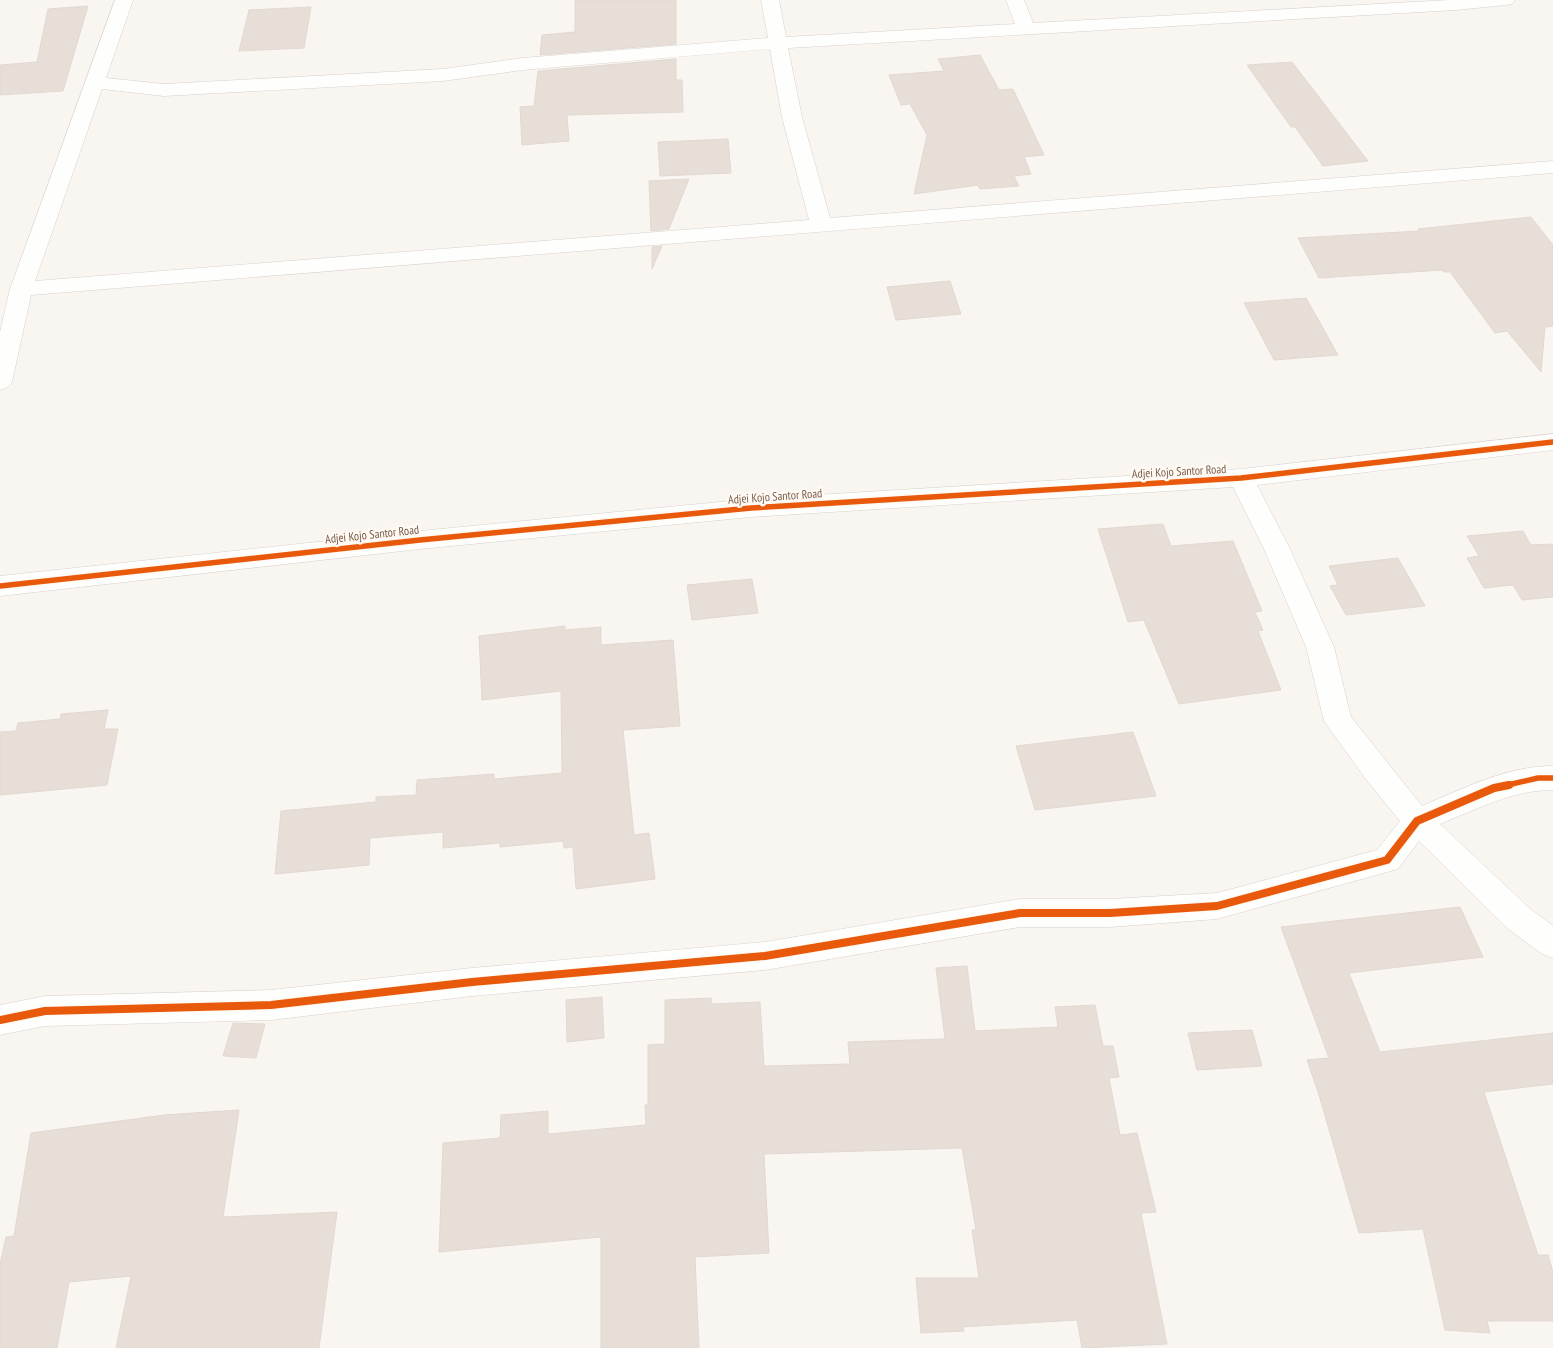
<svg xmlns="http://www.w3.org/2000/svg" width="1553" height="1348" viewBox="0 0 1553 1348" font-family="'PT Sans Narrow',sans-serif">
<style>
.building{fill:#e6ded7;stroke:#e2d8d2}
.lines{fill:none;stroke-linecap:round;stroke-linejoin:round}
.street-casing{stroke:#d7d1cb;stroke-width:1}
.street{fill:#fefefd;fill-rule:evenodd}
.cycleway-far1-casing{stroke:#fffaf3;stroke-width:9}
.cycleway-casing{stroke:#fffaf3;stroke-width:11}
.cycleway-far1{stroke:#e8590c;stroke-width:5.5}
.cycleway{stroke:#e8590c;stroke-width:8}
.labels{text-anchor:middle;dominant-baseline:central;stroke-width:5;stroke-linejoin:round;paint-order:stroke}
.street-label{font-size:12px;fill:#7a5c4d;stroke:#fffaf3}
</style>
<rect width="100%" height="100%" fill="#f9f5f0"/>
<g class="building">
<path d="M575,0H676V44L540,55L542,35L575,32Z"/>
<path d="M88,6L63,91L0,95V65L37,62L48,9Z"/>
<path d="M311,7L304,48L239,51L249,10Z"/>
<path d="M980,55L999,90L1013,89L1044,155L1024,157L1031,174L1014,176L1019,186L980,189L978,185L914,194L927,135L910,104L901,105L889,75L944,71L938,59Z"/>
<path d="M676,59V80H682L683,112L567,115L569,141L522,145L520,107L534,106L538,71Z"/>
<path d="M1292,62L1368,161L1323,166L1295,127H1291L1247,65Z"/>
<path d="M728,139L731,173L660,176L658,142Z"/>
<path d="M689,179L669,229L651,231L649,181Z"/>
<path d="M1531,217L1553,245V326L1545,327L1541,372L1507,331L1495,333L1450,272H1444L1443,270L1319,278L1298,238L1419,231L1418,229Z"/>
<path d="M662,246L652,269V247Z"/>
<path d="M950,281L961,314L896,320L887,287Z"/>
<path d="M1306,298L1338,355L1274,360L1244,303Z"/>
<path d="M1163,524L1171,546L1233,541L1262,611L1255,612L1263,630L1258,631L1281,690L1179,704L1144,620L1128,622L1098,529Z"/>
<path d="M1523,531L1531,545L1553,544V597L1522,600L1513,585L1484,588L1467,558L1479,556L1467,536Z"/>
<path d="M1398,558L1425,606L1346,615L1330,586L1338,585L1329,566Z"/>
<path d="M752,579L758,613L692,620L687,585Z"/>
<path d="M565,626V630L601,627V645L673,640L680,726L623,730L634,835L649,833L655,879L576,889L573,847L564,848L563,841L500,847V843L443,848V832L370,838L369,865L275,874L281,811L376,802V797L416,795L417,780L494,774V779L562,773L561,691L482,700L479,636Z"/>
<path d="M108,710L104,729H118L107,785L0,795V732L16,731L18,723L60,719L61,714Z"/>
<path d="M1133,732L1156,796L1035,810L1016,746Z"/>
<path d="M1460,907L1483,957L1349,973L1380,1052L1553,1033V1084L1484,1092L1538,1255H1548L1553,1272V1321H1487L1490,1333L1445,1330L1423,1229L1359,1233L1319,1095L1307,1060L1329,1058L1281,927Z"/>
<path d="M967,966L975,1031L1058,1027L1055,1007L1095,1005L1103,1046H1113L1119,1077L1109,1078L1120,1135L1137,1133L1156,1212L1141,1213L1167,1344L1082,1348L1077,1320L963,1327L964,1331L921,1333L916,1278H979L972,1230H976L962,1148L764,1154L769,1253L695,1257L699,1348H601V1237L439,1252L443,1143L500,1138L501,1115L548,1111V1134L646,1125L645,1105H648V1045L665,1044V1000L711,998L712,1004L760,1002L764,1066L850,1064L848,1042L945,1039L936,968Z"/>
<path d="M602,997L604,1038L567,1042L566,1000Z"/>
<path d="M233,1023L265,1024L256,1058L223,1056Z"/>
<path d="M1252,1030L1262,1066L1197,1070L1188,1033Z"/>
<path d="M239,1110L223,1217L337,1212L319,1348H116L131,1276L69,1282L57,1348H0V1264L6,1237L14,1236L31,1133L164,1115Z"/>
</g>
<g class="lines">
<g class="street-casing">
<g id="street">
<path d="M115,0H133L106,78L164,84L443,69L523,58L768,38L761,0H779L786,37L1015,24L1006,0H1024L1033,23L1449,0H1515L1512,4L1506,5L1456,10L788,48L802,117L830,218L1553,161V173L31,295L12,382L8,387L0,390V332L10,289ZM770,49L782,117L809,220L35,281L102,89L164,96L443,81L523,70Z"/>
<path d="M1553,434V450L1257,485L1290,549L1334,647L1351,717L1422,806C1464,788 1507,766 1553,766V790C1513,790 1477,809 1440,824L1528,907L1553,926V958L1542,954L1506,927L1419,841L1398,869L1217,919L1110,927H1020L765,970L472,996L271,1020L45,1026L0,1035V1005L45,996L271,990L472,968L765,942L1020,899H1110L1217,893L1377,850L1400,821L1365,778L1324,721L1306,647L1264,549L1233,487L751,517L420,549L0,596V576L420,531L751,499L1241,469Z"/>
</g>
</g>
<use href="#street" class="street"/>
<g class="cycleway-far1-casing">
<g id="cycleway-far1">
<path d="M0,586L420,540L751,508L1241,478L1553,442"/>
<path d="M1503,786L1538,778H1553"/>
</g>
</g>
<g class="cycleway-casing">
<path id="cycleway" d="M0,1020L45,1011L271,1005L472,982L765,956L1020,913H1110L1217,906L1387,860L1417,821L1494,788L1509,785"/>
</g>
<use href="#cycleway-far1" class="cycleway-far1"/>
<use href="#cycleway" class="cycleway"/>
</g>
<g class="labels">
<g class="street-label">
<text transform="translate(1179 471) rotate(-3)">Adjei Kojo Santor Road</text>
<text transform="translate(775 496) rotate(-4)">Adjei Kojo Santor Road</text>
<text transform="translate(372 534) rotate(-6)">Adjei Kojo Santor Road</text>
</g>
</g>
</svg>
